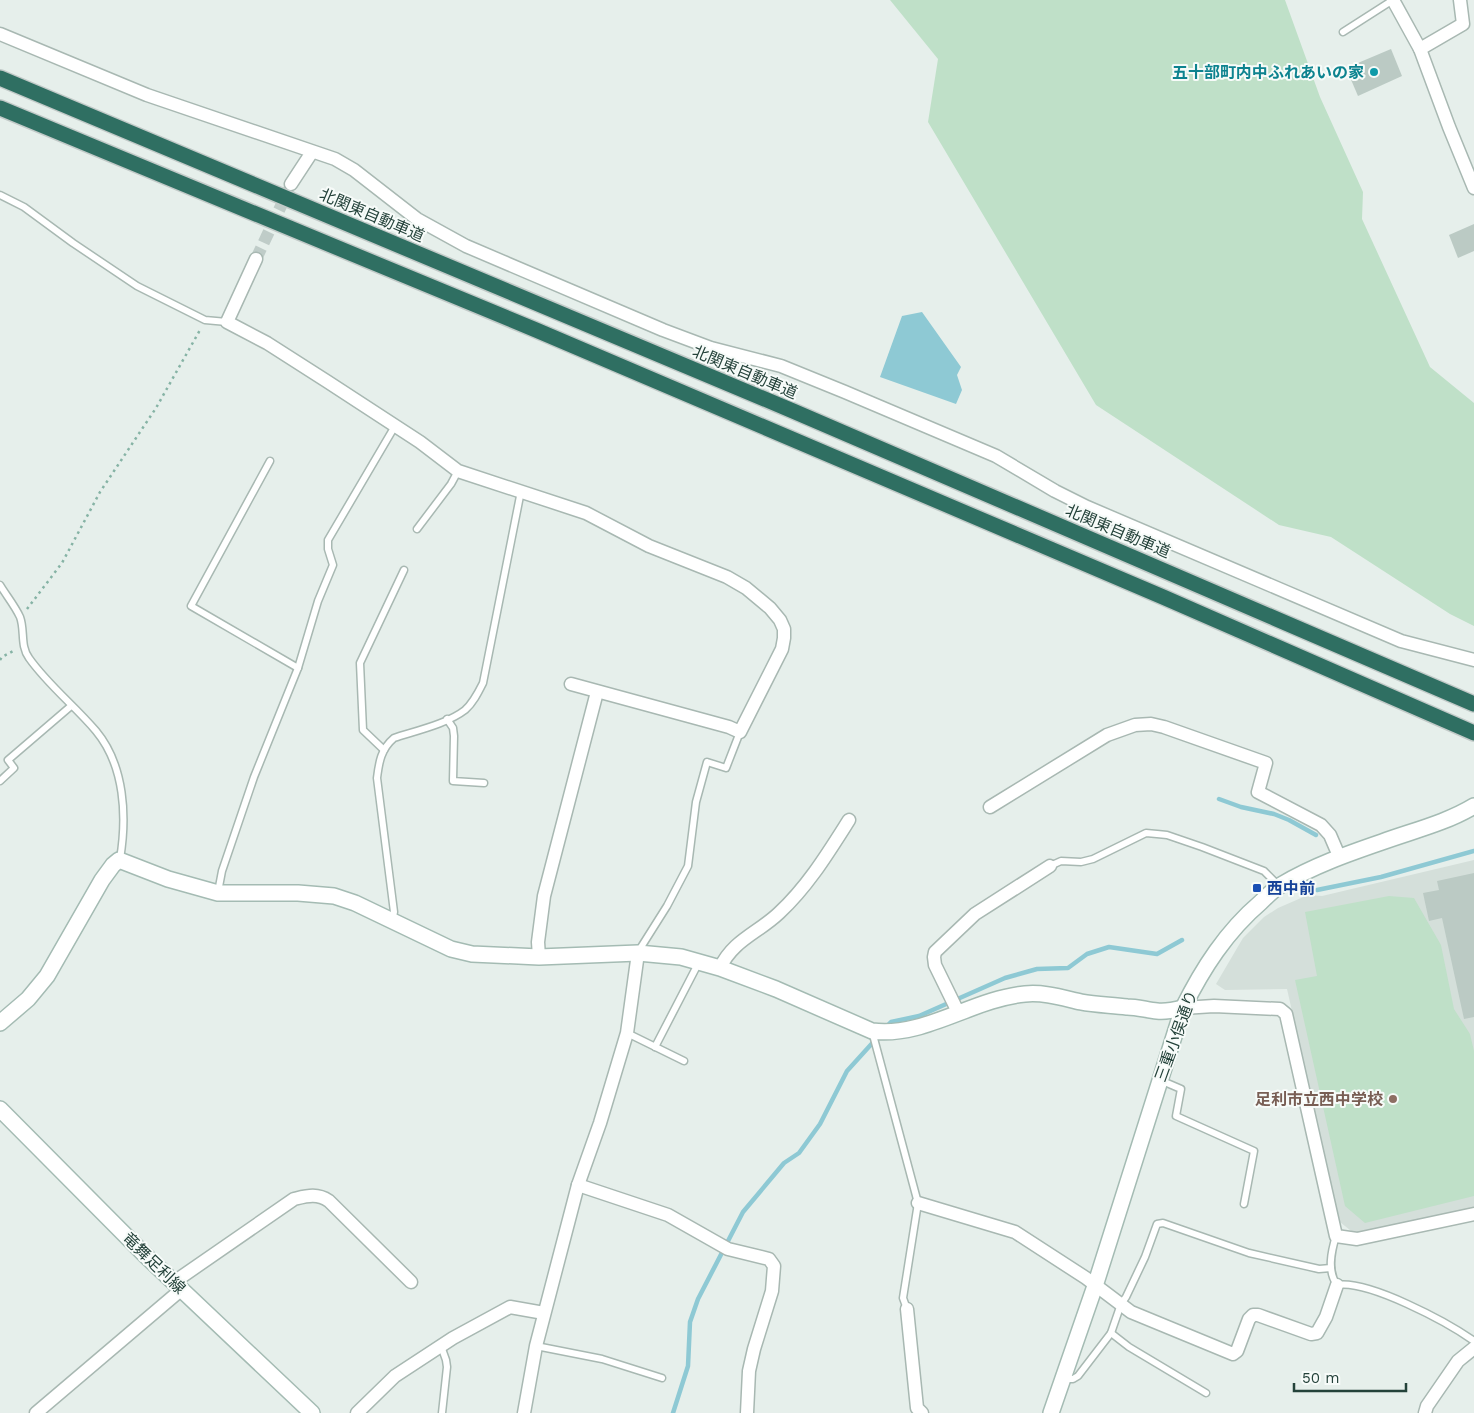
<svg xmlns="http://www.w3.org/2000/svg" width="1474" height="1413" viewBox="0 0 1474 1413" font-family="'Work Sans','Noto Sans JP',sans-serif">
<style>
.built{fill:#d4dfda}
.green{fill:#bfe0c8}
.water{fill:#8ec9d4}
.lines{fill:none;stroke-linecap:round;stroke-linejoin:round}
.stream{stroke:#8ec9d4;stroke-width:4.5}
.building{fill:#bbcac4}
.street-tunnel{stroke:#bfccc8;stroke-width:12;stroke-dasharray:12 6;stroke-linecap:butt}
.lane-casing{stroke:#a8b8b2;stroke-width:9}
.street-casing{stroke:#a8b8b2;stroke-width:15}
.secondary-casing{stroke:#a4bbb3;stroke-width:18}
.highway-casing{stroke:#c2cac8;stroke-width:18}
.path{stroke:#86b3a5;stroke-width:2.5;stroke-dasharray:2.5 4;stroke-linecap:butt}
.lane{stroke:#fff;stroke-width:6}
.street{stroke:#fff;stroke-width:12}
.secondary{stroke:#fff;stroke-width:15}
.highway{stroke:#2f6f62;stroke-width:15}
.culture-dot{fill:#0f9aa8;stroke:#f7fbf9;stroke-width:2}
.transit-dot{fill:#1a4fb4;stroke:#f7fbf9;stroke-width:2}
.education-dot{fill:#8d6e63;stroke:#f7fbf9;stroke-width:2}
.labels{text-anchor:middle;dominant-baseline:central;stroke-width:4;stroke-linejoin:round;paint-order:stroke}
.culture-label{font-size:16px;font-weight:bold;fill:#0d838f;stroke:#f7fbf9;text-anchor:end}
.street-label{font-size:16px;fill:#24423a;stroke:#f7fbf9}
.transit-label{font-size:16px;font-weight:bold;fill:#164399;stroke:#f7fbf9;text-anchor:start}
.education-label{font-size:16px;font-weight:bold;fill:#785e54;stroke:#f7fbf9;text-anchor:end}
</style>
<rect width="100%" height="100%" fill="#e6efeb"/>
<path class="built" d="M1474,860V1207L1355,1234L1340,1222L1287,989L1225,990L1216,984L1243,938L1264,917L1278,908L1308,895L1322,896Z"/>
<g class="green">
<path d="M890,0H1285L1320,97L1363,192L1362,219L1430,367L1474,403V626L1450,614L1331,537L1279,525L1096,405L928,122L938,59Z"/>
<path d="M1389,896L1414,898L1441,945L1454,1009L1470,1034L1474,1051V1196L1365,1223L1345,1206L1295,980L1317,976L1305,912Z"/>
</g>
<path class="water" d="M922,312L961,367L957,375L962,390L956,404L880,377L902,316Z"/>
<g class="lines">
<g class="stream">
<path d="M1219,799L1241,807L1274,814L1289,820L1316,835"/>
<path d="M1317,890L1381,877L1474,851"/>
<path d="M886,1027L891,1022L919,1016L1005,978L1037,969L1068,968L1087,954L1109,947L1157,954L1182,940"/>
<path d="M673,1413L688,1366L690,1322L698,1299L743,1212L784,1163L799,1153L820,1124L847,1071L876,1039"/>
</g>
</g>
<g class="building">
<path d="M1391,49L1402,76L1358,96L1346,68Z"/>
<path d="M1474,224V251L1458,258L1449,235Z"/>
<path d="M1474,873V1017L1464,1019L1442,918L1429,921L1423,893L1439,890L1437,881Z"/>
</g>
<g class="lines">
<path class="street-tunnel" d="M256,259L289,189"/>
<g class="lane-casing">
<g id="lane">
<path d="M1343,32L1393,0"/>
<path d="M0,195L24,207L73,243L137,286L205,320L227,322"/>
<path d="M270,461L191,606L298,668"/>
<path d="M417,529L451,484L458,471"/>
<path d="M0,585C6,595 15,606 20,617C25,630 20,646 29,658C48,685 75,706 96,731C125,766 127,817 120,859"/>
<path d="M447,719L453,728L454,736L453,781L484,783"/>
<path d="M384,750L363,730L360,663L404,570"/>
<path d="M0,781L14,768L8,760L71,706"/>
<path d="M1050,866L1061,861L1081,862L1093,859L1146,833L1157,834L1167,835L1202,847L1264,871L1278,885"/>
<path d="M218,892L222,871L254,777L298,668L318,601L333,565L328,549V540L395,426"/>
<path d="M392,920L394,912L377,778C379,762 381,749 394,738C415,731 447,724 465,710C473,703 478,693 483,683L521,491"/>
<path d="M638,952L667,906L688,866L696,802L707,762L726,768L740,732"/>
<path d="M872,1031L918,1203L903,1298L907,1309"/>
<path d="M627,1033L684,1061"/>
<path d="M655,1047L699,962"/>
<path d="M1160,1080L1181,1089L1176,1116L1254,1151L1244,1204"/>
<path d="M1336,1236C1331,1252 1327,1271 1337,1285C1369,1280 1447,1322 1474,1341"/>
<path d="M1111,1333L1129,1347L1206,1393"/>
<path d="M441,1346L446,1360L447,1367L442,1413"/>
<path d="M536,1346L602,1359L662,1378"/>
<path d="M1063,1379H1073L1078,1376L1111,1333L1121,1304L1126,1297L1145,1257L1157,1224L1163,1223L1249,1253L1319,1269L1331,1268"/>
</g>
</g>
<g class="street-casing">
<g id="street">
<path d="M1393,0L1420,49L1449,127L1474,188"/>
<path d="M0,34L147,95L335,159L354,170L417,219L466,246L663,330L711,348L781,366L845,392L996,456L1055,491L1087,507L1401,641L1474,660"/>
<path d="M1420,49L1463,24L1460,0"/>
<path d="M291,184L312,152"/>
<path d="M256,259L227,322L267,343L328,382L420,442L458,471L586,513L649,546L727,577L746,588L770,608L780,620L784,629V638L782,649L740,732L729,727L571,684"/>
<path d="M990,807L1107,735L1135,725L1151,724L1164,727L1266,763L1258,792L1321,825L1330,835L1339,856"/>
<path d="M539,957L538,942L544,896L597,692"/>
<path d="M720,968C733,940 758,933 779,913C808,886 828,853 849,820"/>
<path d="M1183,1008L1214,1006L1280,1009L1286,1014L1336,1236L1357,1239L1474,1214"/>
<path d="M958,1012L935,965L934,957L935,952L975,914L1050,866"/>
<path d="M578,1185L668,1215L728,1249L769,1259L774,1266L772,1291L754,1349L749,1371L747,1413"/>
<path d="M918,1203L1015,1232L1086,1278L1131,1312L1233,1354L1237,1351L1249,1319L1253,1315H1258L1311,1334L1317,1333L1326,1317L1337,1285"/>
<path d="M174,1282L294,1199C307,1196 317,1193 329,1201L411,1282"/>
<path d="M907,1309L917,1408L922,1413"/>
<path d="M36,1413L182,1289"/>
<path d="M357,1413L395,1376L453,1338L510,1307L544,1313"/>
<path d="M524,1413L536,1346L578,1185L600,1123L627,1033L638,953"/>
<path d="M1425,1413L1427,1406L1458,1361L1474,1348"/>
</g>
</g>
<g class="secondary-casing">
<g id="secondary">
<path d="M0,1023L28,999L47,976L102,880L113,865L119,860L168,879L218,893H298L334,896L355,903L451,949L472,954L539,957L638,953L681,957L720,968L776,989L872,1031C924,1038 972,999 1025,994C1044,992 1063,998 1081,1002C1096,1005 1112,1005 1127,1007C1137,1007 1147,1010 1157,1011C1166,1012 1175,1010 1183,1008"/>
<path d="M0,1109L145,1255L312,1413"/>
<path d="M1051,1413L1095,1286L1183,1008C1203,968 1226,932 1261,902C1267,896 1274,889 1281,885C1313,866 1347,854 1382,842C1412,831 1446,823 1474,806"/>
</g>
</g>
<g class="highway-casing">
<g id="highway">
<path d="M0,78L793,411L1474,704"/>
<path d="M0,108L536,330L1163,597L1474,733"/>
</g>
</g>
<g class="path">
<path d="M27,609L62,563L100,492L156,408L200,330"/>
<path d="M0,660L2,657L15,650"/>
</g>
<use href="#lane" class="lane"/>
<use href="#street" class="street"/>
<use href="#secondary" class="secondary"/>
<use href="#highway" class="highway"/>
</g>
<circle class="culture-dot" cx="1374" cy="72" r="5"/>
<rect class="transit-dot" x="1252" y="883" width="10" height="10" rx="2.5"/>
<circle class="education-dot" cx="1393" cy="1099" r="5"/>
<g class="labels">
<g class="culture-label">
<text x="1364" y="72">五十部町内中ふれあいの家</text>
</g>
<g class="street-label">
<text transform="translate(372 215) rotate(23)">北関東自動車道</text>
<text transform="translate(745 372) rotate(23)">北関東自動車道</text>
<text transform="translate(1118 531) rotate(23)">北関東自動車道</text>
<text transform="translate(1176 1036) rotate(-70)">三重小俣通り</text>
<text transform="translate(154 1263) rotate(44)">竜舞足利線</text>
</g>
<g class="transit-label">
<text x="1267" y="888">西中前</text>
</g>
<g class="education-label">
<text x="1383" y="1099">足利市立西中学校</text>
</g>
</g>
<path d="M1294 1383v8h112v-8" fill="none" stroke="#24423a" stroke-width="2.5"/>
<text x="1302" y="1383" font-size="15" fill="#24423a" stroke="#f7fbf9" stroke-width="4" paint-order="stroke">50 m</text>
</svg>
